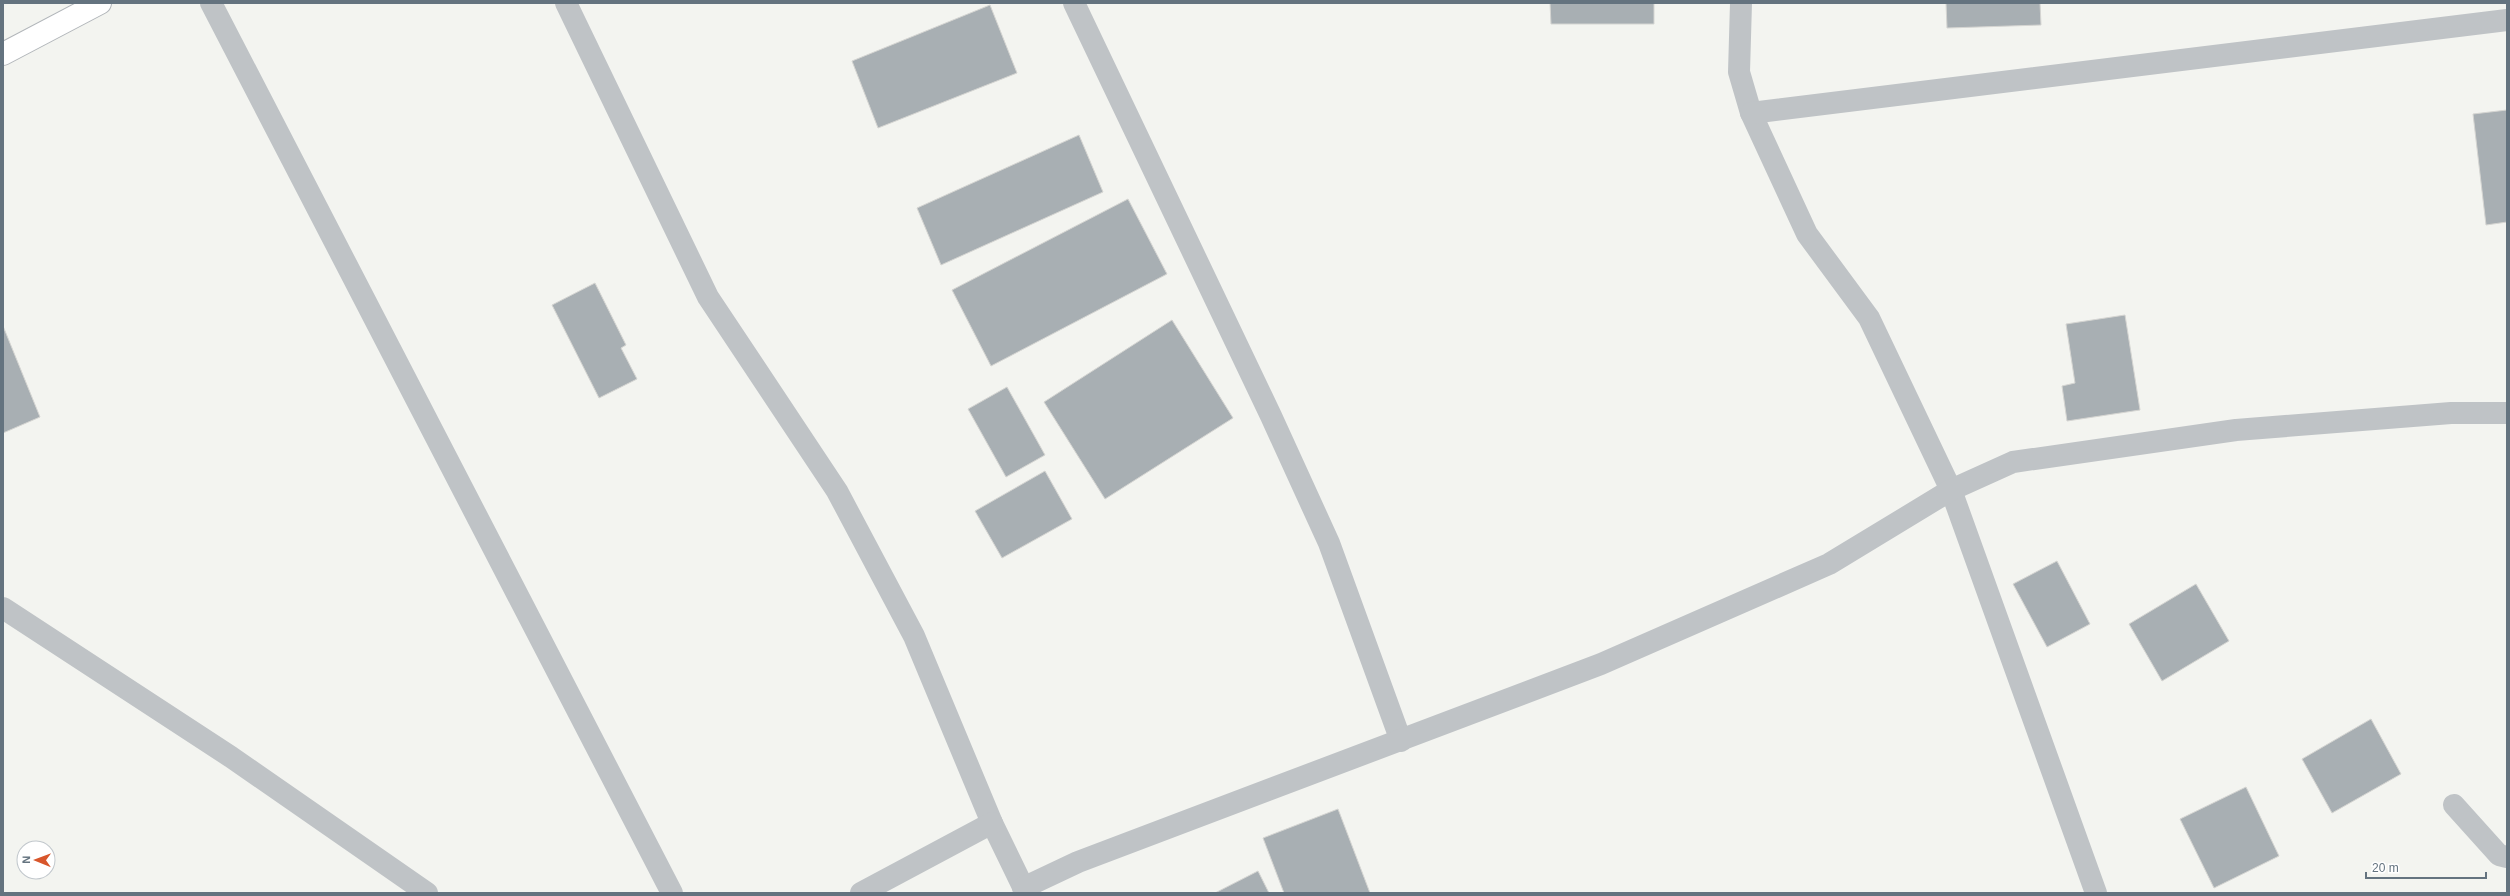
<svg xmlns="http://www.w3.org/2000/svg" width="2510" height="896" viewBox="0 0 2510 896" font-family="Arial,sans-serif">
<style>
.building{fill:#a8afb3;stroke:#d5d5d2}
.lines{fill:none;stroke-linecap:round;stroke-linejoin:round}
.secondary-casing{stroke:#b2b6ba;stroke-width:24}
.street{stroke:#bfc3c6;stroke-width:22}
.secondary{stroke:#fff;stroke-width:22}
</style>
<rect width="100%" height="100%" fill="#f3f4f0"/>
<g class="building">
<path d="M1550,3H1654V24H1551Z"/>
<path d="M1946,3H2040L2041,25L1947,28Z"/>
<path d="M990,5L1017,73L878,128L852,61Z"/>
<path d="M2507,110V222L2486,225L2473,114Z"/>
<path d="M1079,135L1103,192L941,265L917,208Z"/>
<path d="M1128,199L1167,274L991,366L952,290Z"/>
<path d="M595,283L626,345L621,348L637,379L599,398L552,305Z"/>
<path d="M2125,315L2140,410L2067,421L2062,386L2075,383L2066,324Z"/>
<path d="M1172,320L1233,418L1105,499L1044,402Z"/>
<path d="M3,326L40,417L3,433Z"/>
<path d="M1007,387L1045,455L1006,477L968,409Z"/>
<path d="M1045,471L1072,519L1002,558L975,511Z"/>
<path d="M2057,561L2090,624L2047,647L2013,584Z"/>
<path d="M2196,584L2229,641L2162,681L2129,624Z"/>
<path d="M2371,719L2401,774L2332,813L2302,759Z"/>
<path d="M2246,787L2279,856L2214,888L2180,819Z"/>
<path d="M1338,809L1370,893H1284L1263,838Z"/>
<path d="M1258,871L1269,893H1215Z"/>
</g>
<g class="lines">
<g class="secondary-casing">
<path id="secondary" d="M3,54L100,3"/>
</g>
<g class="street">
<path d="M211,3L672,893"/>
<path d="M566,3L708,297L837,491L914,636L992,823L1026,893"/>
<path d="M1074,3L1271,416L1329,543L1401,741"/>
<path d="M1741,3L1739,72L1751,113L1807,234L1869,318L1951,490L2096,893"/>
<path d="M1751,113L2507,20"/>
<path d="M3,608L231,757L427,893"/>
<path d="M2454,805L2499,855L2507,857"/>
<path d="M1023,888L1078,862L1601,664L1829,564L1951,490L2013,462L2236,430L2451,413H2507"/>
<path d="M861,893L992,823"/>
</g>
<use href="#secondary" class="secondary"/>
</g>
<rect width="2510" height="896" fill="none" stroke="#64737f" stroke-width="8"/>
<g transform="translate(36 860) rotate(271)"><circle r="19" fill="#ffffff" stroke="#c1c7cc"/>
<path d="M0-3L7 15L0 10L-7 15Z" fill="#d8562b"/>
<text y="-6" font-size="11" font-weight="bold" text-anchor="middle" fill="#64737f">N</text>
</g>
<path d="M2366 872v6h120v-6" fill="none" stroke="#64737f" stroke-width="2"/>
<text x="2372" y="872" font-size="12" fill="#64737f" stroke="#ffffff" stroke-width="3" paint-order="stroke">20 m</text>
</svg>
